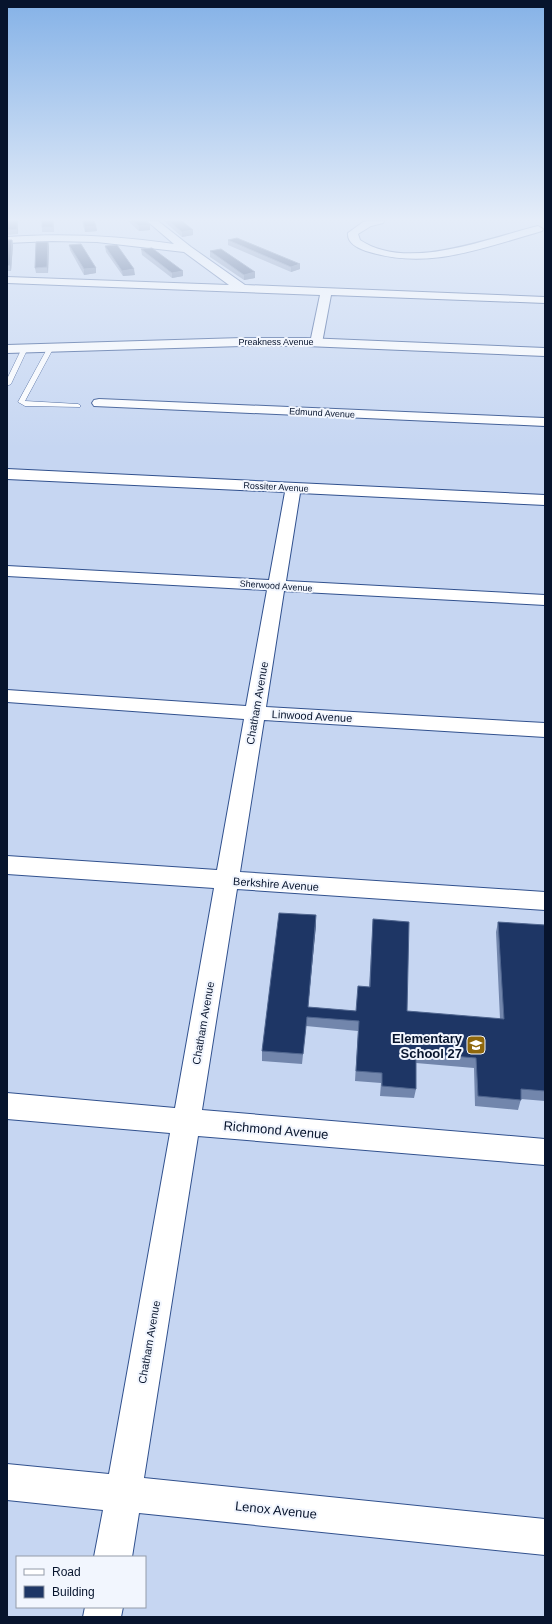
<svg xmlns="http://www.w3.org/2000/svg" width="552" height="1624" viewBox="0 0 552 1624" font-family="Helvetica,sans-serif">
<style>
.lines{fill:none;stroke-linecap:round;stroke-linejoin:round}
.service-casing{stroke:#31518e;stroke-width:1}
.minor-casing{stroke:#31518e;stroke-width:2}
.secondary-casing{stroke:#31518e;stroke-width:2}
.service{fill:#fff;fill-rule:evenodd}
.minor{fill:#fff;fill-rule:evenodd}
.secondary{fill:#fff;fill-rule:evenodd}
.wall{fill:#7286ac}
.shaded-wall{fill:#50668f}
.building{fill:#1e3665;stroke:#50668f}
.labels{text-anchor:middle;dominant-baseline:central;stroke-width:4;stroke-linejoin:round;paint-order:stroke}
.far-street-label{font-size:9px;fill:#07142d;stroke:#f2f6fe}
.street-label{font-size:11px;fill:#07142d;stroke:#f2f6fe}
.near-poi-label{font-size:13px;font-weight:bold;fill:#07142d;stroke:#f2f6fe;text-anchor:end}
.near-street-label{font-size:13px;fill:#07142d;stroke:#f2f6fe}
</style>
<rect width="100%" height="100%" fill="#c6d6f2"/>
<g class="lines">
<g class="service-casing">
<g id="service">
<path d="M51,345L54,347L25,401L78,404L80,405V407L25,406L18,402L48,347Z"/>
<path d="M25,346L28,348L11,384L7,386V379L22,348Z"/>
</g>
</g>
<g class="minor-casing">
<g id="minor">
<path d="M147,221H158L191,247L245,285L545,297V303L331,295L322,343L320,346H312L310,343L320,295L7,283V277L229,285L184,252L97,242L52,241L7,243V237C63,233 119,236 174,244Z"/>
<path d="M368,221H384L383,223L371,226L358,234L360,240C407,272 488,238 538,226L543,229L542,231C482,248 428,271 366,251C357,248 347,243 348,233L363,222Z"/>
<path d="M99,399L545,418V426L94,406L92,403L94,400Z"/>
<path d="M7,469L545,495V505L300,493L286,581L545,595V605L284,591L266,707L545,723V737L264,720L240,872L545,892V910L237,889L202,1110L545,1139V1165L198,1136L144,1478L545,1519V1555L139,1513L132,1557H94L103,1510L7,1500V1464L109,1474L170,1133L7,1119V1093L175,1108L214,888L7,874V856L217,870L244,719L7,702V690L246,706L267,590L7,576V566L269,580L285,492L7,479Z"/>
<path d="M85,1607H123L121,1617H83Z"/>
</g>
</g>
<g class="secondary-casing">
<path id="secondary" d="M242,338H306L545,348V356L306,346H242L7,353V345Z"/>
</g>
<use href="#service" class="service"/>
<use href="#minor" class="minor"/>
<use href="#secondary" class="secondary"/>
</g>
<g class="wall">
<path d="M7,221H18V234L7,235Z"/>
<rect x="42" y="221" width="12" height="11"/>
<path d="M82,221H94L96,226L97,231L85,232Z"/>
<path d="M128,221H145L150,230L139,231Z"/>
<path d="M164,221H182L193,230V235L182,237Z"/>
<path d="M7,240H12L13,245L11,271H7Z"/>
<path d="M228,240L300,269L291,272L228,245Z"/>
<path d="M48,242L49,247L48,273H36L35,268Z"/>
<path d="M69,245L96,273L84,275L70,250Z"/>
<path d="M105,246L135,275L123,276L106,252Z"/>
<path d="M141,249L183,276L172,278L142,255Z"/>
<path d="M210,251L255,272V278L244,280L210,257Z"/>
<path d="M373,919L407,1011L500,1019L496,932L498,922L545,925V1101L521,1099L518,1110L475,1106L474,1068L416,1063V1089L414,1098L380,1096L381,1083L355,1081L358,1031L306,1026L302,1064L262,1061V1051L316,925L308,1007L356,1011L369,987Z"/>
</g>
<g class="shaded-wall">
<path d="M17,221H18V234L17,229Z"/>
<path d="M150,225V230L139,231V226Z"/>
<path d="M96,226L97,231L85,232V227Z"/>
<path d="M193,230V235L182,237V232Z"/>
<path d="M12,240L13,245L11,271L10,265Z"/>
<path d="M48,242L49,247L48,273L47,267Z"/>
<path d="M300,264V269L291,272V267Z"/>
<path d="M96,268V273L84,275V269Z"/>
<path d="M134,269L135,275L123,276L122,271Z"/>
<path d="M183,271V276L172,278V273Z"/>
<path d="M255,272V278L244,280V275Z"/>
<path d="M316,915V925L307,1017L308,1007Z"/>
</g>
<g class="building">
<path d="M7,221H17V229L7,230Z"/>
<rect x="42" y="221" width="11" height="6"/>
<path d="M83,221H94L96,226L85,227Z"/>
<path d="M133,221H145L150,225L139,226Z"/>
<path d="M169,221H182L193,230L182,232Z"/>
<path d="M237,238L300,264L291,267L228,240Z"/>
<path d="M7,240H12L10,265L7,266Z"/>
<path d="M36,242H48L47,267L35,268Z"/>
<path d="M81,244L96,268L84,269L69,245Z"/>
<path d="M117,245L134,269L122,271L105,246Z"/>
<path d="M152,248L183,271L172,273L141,249Z"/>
<path d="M221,249L255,272L244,275L210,251Z"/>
<path d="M279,913L316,915L308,1007L356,1011L358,986L370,987L373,919L409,922L407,1011L504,1019L498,922L545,925V1091L521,1089V1100L478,1096L476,1058L416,1053V1089L382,1086V1073L356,1071L359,1021L307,1017L303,1054L262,1051Z"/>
</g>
<linearGradient id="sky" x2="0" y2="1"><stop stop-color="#85b2e7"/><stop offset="0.49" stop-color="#e5edf9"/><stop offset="1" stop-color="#e5edf9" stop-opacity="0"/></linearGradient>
<rect width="552" height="448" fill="url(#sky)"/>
<defs>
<g id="school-square" transform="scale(1)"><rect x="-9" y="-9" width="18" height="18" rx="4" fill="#8f680d" stroke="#f2f6fe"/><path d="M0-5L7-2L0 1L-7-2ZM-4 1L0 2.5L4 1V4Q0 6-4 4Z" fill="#fff"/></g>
</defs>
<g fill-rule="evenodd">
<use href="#school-square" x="476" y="1045"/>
</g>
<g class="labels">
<g class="far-street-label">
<text x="276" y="342">Preakness Avenue</text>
<text transform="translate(322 413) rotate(3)">Edmund Avenue</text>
<text transform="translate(276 487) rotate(3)">Rossiter Avenue</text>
<text transform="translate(276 586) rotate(4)">Sherwood Avenue</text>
</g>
<g class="street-label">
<text transform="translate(257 703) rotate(-80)">Chatham Avenue</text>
<text transform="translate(312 716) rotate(3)">Linwood Avenue</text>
<text transform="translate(276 884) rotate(4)">Berkshire Avenue</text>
<text transform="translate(203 1023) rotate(-80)">Chatham Avenue</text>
<text transform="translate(149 1342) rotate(-80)">Chatham Avenue</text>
</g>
<g class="near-poi-label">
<text x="462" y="1038">Elementary<tspan x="462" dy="15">School 27</tspan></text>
</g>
<g class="near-street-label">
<text transform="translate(276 1130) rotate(5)">Richmond Avenue</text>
<text transform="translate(276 1510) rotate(6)">Lenox Avenue</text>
</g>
</g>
<rect width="552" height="1624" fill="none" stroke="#07142d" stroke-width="16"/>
<rect x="16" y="1556" width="130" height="52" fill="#f2f6fe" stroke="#949caa"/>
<rect x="24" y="1569" width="20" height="6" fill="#ffffff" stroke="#949caa"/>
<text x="52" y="1576" font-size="12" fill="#07142d">Road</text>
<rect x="24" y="1586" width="20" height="12" fill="#1e3665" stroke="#949caa"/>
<text x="52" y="1596" font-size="12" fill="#07142d">Building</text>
</svg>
